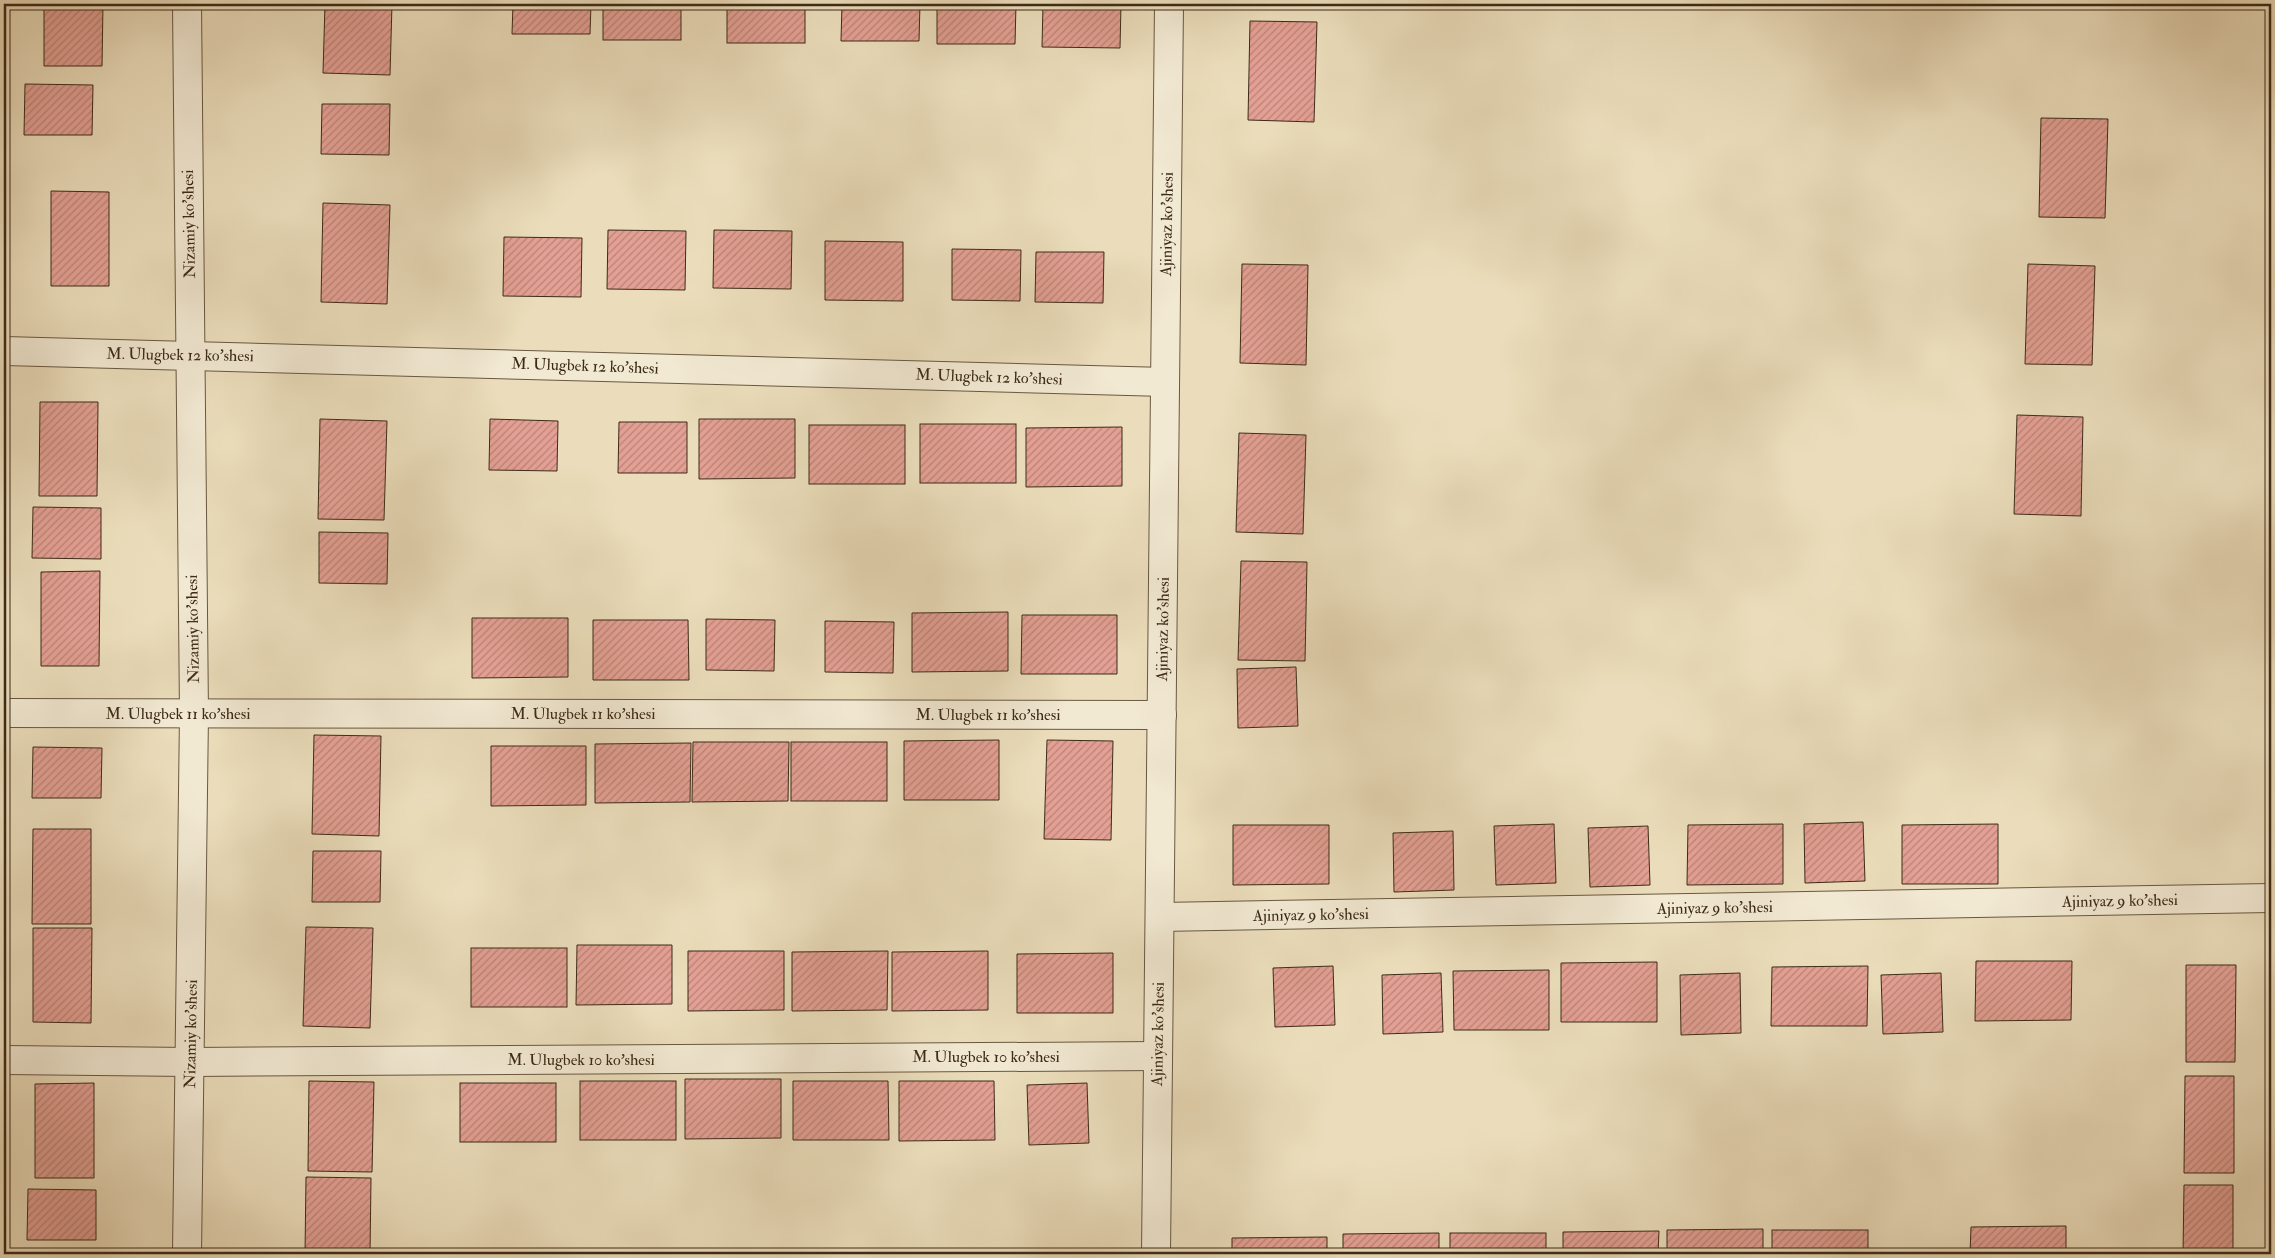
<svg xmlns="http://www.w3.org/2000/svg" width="2275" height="1258" viewBox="0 0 2275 1258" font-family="'IM FELL Double Pica',serif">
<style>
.building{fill:url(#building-hatch);stroke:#3d2b18}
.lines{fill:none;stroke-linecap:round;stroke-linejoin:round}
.minor-casing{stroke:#685841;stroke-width:30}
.minor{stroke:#f2e9d3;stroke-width:28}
.labels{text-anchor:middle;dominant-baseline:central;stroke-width:4.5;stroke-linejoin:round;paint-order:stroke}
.street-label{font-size:16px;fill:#3d2b18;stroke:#f2e9d3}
</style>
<defs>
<pattern id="building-hatch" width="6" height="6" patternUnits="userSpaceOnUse" patternTransform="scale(1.25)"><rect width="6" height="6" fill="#e4a094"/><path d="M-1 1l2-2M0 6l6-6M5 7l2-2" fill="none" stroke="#ba8378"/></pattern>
</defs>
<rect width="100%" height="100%" fill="#ebddbb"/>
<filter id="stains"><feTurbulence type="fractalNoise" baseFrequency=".004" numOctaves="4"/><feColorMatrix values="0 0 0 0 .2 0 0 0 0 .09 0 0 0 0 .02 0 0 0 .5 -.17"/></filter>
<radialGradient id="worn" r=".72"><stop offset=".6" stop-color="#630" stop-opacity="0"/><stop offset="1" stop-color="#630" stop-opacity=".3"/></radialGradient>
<g class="building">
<path d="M44,4H103L102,66H44Z"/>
<path d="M325,4H392L390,75L323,73Z"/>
<path d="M513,4H591L590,34H512Z"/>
<rect x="603" y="4" width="78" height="36"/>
<rect x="727" y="4" width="78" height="39"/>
<path d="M842,4H920L919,41H841Z"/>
<path d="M937,4H1016L1015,44H937Z"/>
<path d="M1043,4H1121L1120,48L1042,47Z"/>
<path d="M1250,21L1317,22L1314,122L1248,120Z"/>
<path d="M25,84L93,85L92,135H24Z"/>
<path d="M322,104H390L389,155L321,154Z"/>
<path d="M2041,118L2108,119L2105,218L2039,217Z"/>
<path d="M51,191L109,192V286H51Z"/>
<path d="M323,203L390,205L387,304L321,302Z"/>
<path d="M608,230L686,231L685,290L607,289Z"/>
<path d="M714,230L792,231L791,289L713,288Z"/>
<path d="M504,237L582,238L581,297L503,296Z"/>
<path d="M825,241L903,242V301L825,300Z"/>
<path d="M952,249L1021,250L1020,301L952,300Z"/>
<path d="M1036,252H1104L1103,303L1035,302Z"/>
<path d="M1242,264L1308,265L1306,365L1240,363Z"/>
<path d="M2028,264L2095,266L2092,365L2025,364Z"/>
<path d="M40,402H98L97,496H39Z"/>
<path d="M2017,415L2083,417L2081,516L2014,514Z"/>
<path d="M320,419L387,421L384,520L318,519Z"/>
<path d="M490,419L558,421L557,471L489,470Z"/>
<path d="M699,419H795V478L699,479Z"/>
<path d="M619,422H687V473H618Z"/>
<rect x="920" y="424" width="96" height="59"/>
<rect x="809" y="425" width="96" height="59"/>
<path d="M1122,427V486L1026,487V428Z"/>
<path d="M1239,433L1306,435L1303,534L1236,532Z"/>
<path d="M33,507L101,508V559L32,558Z"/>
<path d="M319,532L388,533L387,584L319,583Z"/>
<path d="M1241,561L1307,562L1305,661L1238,660Z"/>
<path d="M100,571L99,666H41V572Z"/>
<path d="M1008,612V671L912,672V613Z"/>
<path d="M1022,615H1117V674H1021Z"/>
<path d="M472,618H568V677L472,678Z"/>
<path d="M706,619L775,620L774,671L706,670Z"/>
<path d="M593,620H688L689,680H593Z"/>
<path d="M825,621L894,622L893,673L825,672Z"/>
<path d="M1296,667L1298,726L1238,728L1237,669Z"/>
<path d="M314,735L381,736L379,836L312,834Z"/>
<path d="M999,740V800H904V741Z"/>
<path d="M1047,740L1113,741L1111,840L1044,839Z"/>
<path d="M693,742H789L788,801L692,802Z"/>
<rect x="791" y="742" width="96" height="59"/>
<path d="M691,743L690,802L595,803V744Z"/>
<path d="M491,746H586V805L491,806Z"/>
<path d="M33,747L102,748L101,798H32Z"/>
<path d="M1863,822L1865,881L1805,883L1804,824Z"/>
<path d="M1554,824L1556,883L1496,885L1494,826Z"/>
<path d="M1783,824V884L1687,885L1688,825Z"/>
<path d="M1998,824V884H1902V825Z"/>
<path d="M1233,825H1329V884L1233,885Z"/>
<path d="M1648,826L1650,885L1590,887L1588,828Z"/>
<path d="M33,829H91V924H32Z"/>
<path d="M1453,831L1454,890L1394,892L1393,833Z"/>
<path d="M313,851H381L380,902H312Z"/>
<path d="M306,927L373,928L370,1028L303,1026Z"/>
<path d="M33,928H92L91,1023L33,1022Z"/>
<path d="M577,945H672V1004L576,1005Z"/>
<rect x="471" y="948" width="96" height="59"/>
<path d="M688,951H784V1010L688,1011Z"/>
<path d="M888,951L887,1010L792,1011V952Z"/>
<path d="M988,951V1010L892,1011V952Z"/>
<path d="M1113,953V1013H1017V954Z"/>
<path d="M1976,961H2072L2071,1020L1975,1021Z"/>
<path d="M1657,962V1022H1561V963Z"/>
<path d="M2186,965H2236L2235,1062H2186Z"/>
<path d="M1333,966L1335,1025L1275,1027L1273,968Z"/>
<path d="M1868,966L1867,1026H1771L1772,967Z"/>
<path d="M1549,970V1030H1454L1453,971Z"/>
<path d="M1441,973L1443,1032L1383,1034L1382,975Z"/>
<path d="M1740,973L1741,1033L1681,1035L1680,975Z"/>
<path d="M1941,973L1943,1032L1883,1034L1881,975Z"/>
<path d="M2185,1076H2234V1173H2184Z"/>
<path d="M685,1079H781V1138L685,1139Z"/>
<path d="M309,1081L374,1082L372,1172L308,1171Z"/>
<rect x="580" y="1081" width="96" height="59"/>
<path d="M793,1081H888L889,1140H793Z"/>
<path d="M899,1081H994L995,1140L899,1141Z"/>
<path d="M94,1083V1178H35V1084Z"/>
<rect x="460" y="1083" width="96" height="59"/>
<path d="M1087,1083L1089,1143L1029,1145L1027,1085Z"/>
<path d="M306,1177L371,1178L370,1254H305Z"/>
<path d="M2184,1185H2233V1254H2183Z"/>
<path d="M28,1189L96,1190V1240H27Z"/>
<path d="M2066,1226V1254H1970L1971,1227Z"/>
<path d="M1763,1229V1254H1667V1230Z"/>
<rect x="1772" y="1230" width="96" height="24"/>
<path d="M1659,1231L1658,1254H1563V1232Z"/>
<path d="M1439,1233V1254H1343V1234Z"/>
<rect x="1450" y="1233" width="96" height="21"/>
<path d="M1327,1237V1254H1232V1238Z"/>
</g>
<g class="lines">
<g class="minor-casing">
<g id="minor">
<path d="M187,4L194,714L187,1254"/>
<path d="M4,351L1165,382"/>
<path d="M4,713L1162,715"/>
<path d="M1160,917L2271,898"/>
<path d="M4,1060L190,1062L1158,1056"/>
<path d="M1156,1254L1169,4"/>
</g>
</g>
<use href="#minor" class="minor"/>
</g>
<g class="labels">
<g class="street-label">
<text transform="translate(189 224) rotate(-91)">Nizamiy ko'shesi</text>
<text transform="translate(1167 224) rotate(-89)">Ajiniyaz ko'shesi</text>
<text transform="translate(180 355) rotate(1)">M. Ulugbek 12 ko'shesi</text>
<text transform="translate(585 366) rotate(2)">M. Ulugbek 12 ko'shesi</text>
<text transform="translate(989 377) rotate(2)">M. Ulugbek 12 ko'shesi</text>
<text transform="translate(193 629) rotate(-91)">Nizamiy ko'shesi</text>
<text transform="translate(1163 629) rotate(-89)">Ajiniyaz ko'shesi</text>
<text x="178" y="714">M. Ulugbek 11 ko'shesi</text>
<text x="583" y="714">M. Ulugbek 11 ko'shesi</text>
<text x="988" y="715">M. Ulugbek 11 ko'shesi</text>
<text transform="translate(2120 901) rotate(-1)">Ajiniyaz 9 ko'shesi</text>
<text transform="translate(1715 908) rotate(-1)">Ajiniyaz 9 ko'shesi</text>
<text transform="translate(1311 915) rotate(-1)">Ajiniyaz 9 ko'shesi</text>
<text transform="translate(191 1034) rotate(-89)">Nizamiy ko'shesi</text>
<text transform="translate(1158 1034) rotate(-89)">Ajiniyaz ko'shesi</text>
<text x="986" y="1057">M. Ulugbek 10 ko'shesi</text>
<text x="581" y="1060">M. Ulugbek 10 ko'shesi</text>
</g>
</g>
<rect width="2275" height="1258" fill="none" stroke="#ebddbb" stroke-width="20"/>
<rect x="5" y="5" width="2265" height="1248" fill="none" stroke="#3d2b18" stroke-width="2.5"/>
<rect x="10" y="10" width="2255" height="1238" fill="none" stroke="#3d2b18"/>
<rect width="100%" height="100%" filter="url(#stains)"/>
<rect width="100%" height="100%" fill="url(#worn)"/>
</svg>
